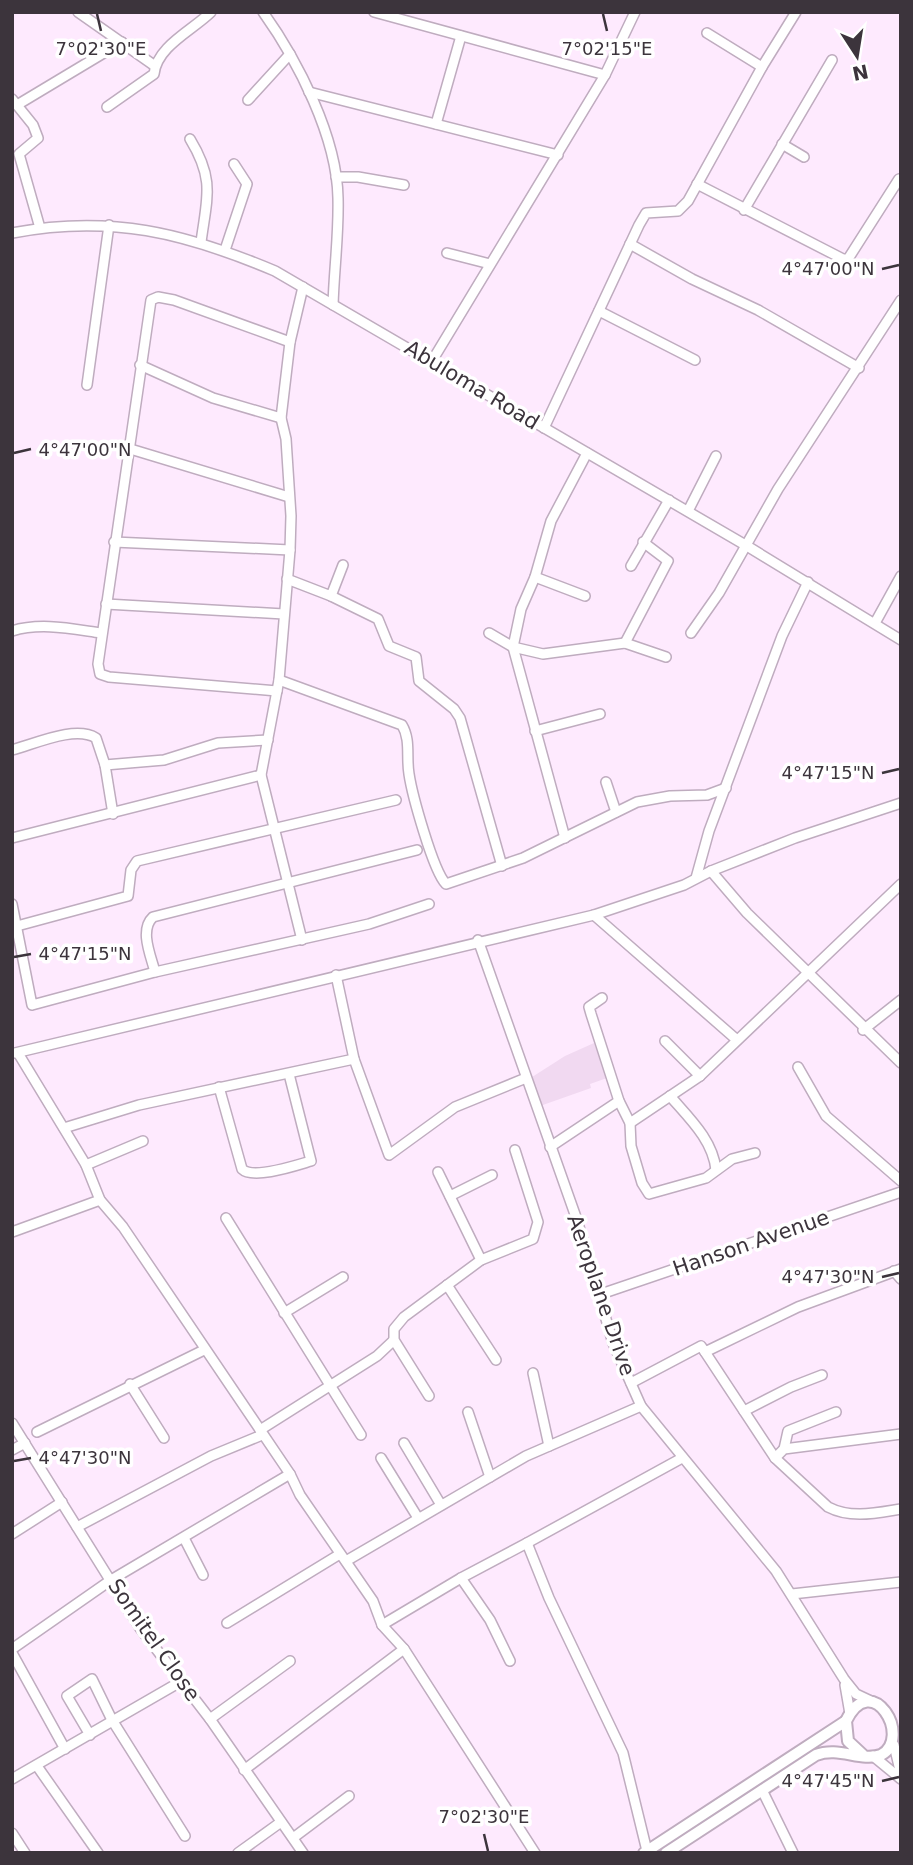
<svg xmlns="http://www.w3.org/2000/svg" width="913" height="1865" viewBox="0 0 913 1865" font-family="'DejaVu Sans',sans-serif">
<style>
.built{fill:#f1d9f1}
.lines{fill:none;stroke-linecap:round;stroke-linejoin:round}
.minor-casing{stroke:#bfacbf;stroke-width:12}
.major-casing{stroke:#bfacbf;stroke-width:14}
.minor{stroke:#fff;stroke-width:9}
.major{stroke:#fff;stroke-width:10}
.ticks{fill:none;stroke:#3c343c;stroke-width:2.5}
.labels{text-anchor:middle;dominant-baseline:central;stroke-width:7;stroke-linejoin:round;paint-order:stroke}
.street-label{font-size:21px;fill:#3c343c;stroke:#fff}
.ticks-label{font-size:18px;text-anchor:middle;fill:#3c343c;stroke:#fff;stroke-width:7;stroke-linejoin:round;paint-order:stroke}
</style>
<rect width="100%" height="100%" fill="#feeafe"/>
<path class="built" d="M594,1043L607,1078L590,1084L591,1088L540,1106L529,1079L565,1056Z"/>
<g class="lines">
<g class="minor-casing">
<g id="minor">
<path d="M78,12L155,66"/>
<path d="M263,12C298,61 337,137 338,198C339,234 334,270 333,305"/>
<path d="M374,12L605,75"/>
<path d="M707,33L762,67"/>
<path d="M309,92L558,155"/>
<path d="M12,99L33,125L38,138L19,154L40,228"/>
<path d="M248,100L290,54"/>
<path d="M17,105L122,42"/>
<path d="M107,107L154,74C157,46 193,30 211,12"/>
<path d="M436,124L461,36"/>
<path d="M190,139C215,180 207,197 201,242"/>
<path d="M782,144L804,157"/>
<path d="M336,177H358L404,185"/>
<path d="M697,184L843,259H848L899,179"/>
<path d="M744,210L832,60"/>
<path d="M12,233C110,214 185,233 275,271L747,546L901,640"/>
<path d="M630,244L692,279L758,310L859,368"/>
<path d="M225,250L247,184L234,164"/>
<path d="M447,253L490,264"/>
<path d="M599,311L695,360"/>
<path d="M432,361L605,75L635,12"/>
<path d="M140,365L213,398L281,418"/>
<path d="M87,385L109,225"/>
<path d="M544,428L639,225L646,213L678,211L688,201L762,67L796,12"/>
<path d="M127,448L289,497"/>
<path d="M688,511L716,456"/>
<path d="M114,542L290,550"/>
<path d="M631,566L669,500"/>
<path d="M535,577L585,596"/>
<path d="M287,579L331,596L343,565"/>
<path d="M331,596L378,619L389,646L416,657L419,681L454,709L460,718L502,866"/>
<path d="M106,604L284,614"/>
<path d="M875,623L901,576"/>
<path d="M12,631C41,622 72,629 101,633"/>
<path d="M489,633L513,647L543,654L625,643L666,657"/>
<path d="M691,633L719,593L778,489L901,300"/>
<path d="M625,643L668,561L643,542"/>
<path d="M279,680L402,725C411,740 406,757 409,774C412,794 433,871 446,884L523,858L637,802L670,796L707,795L726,788"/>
<path d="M277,691L109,677L100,674L98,664L151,300L158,297L174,300L290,342"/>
<path d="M535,731L600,714"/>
<path d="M12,750C35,744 75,725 96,738L105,765L113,814"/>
<path d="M105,765L164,760L218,743L268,740"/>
<path d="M606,782L616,812"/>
<path d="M12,838L261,775"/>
<path d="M565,838L513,647L521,609L535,577L551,521L587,453"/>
<path d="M711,871L747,913L901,1063"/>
<path d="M696,878L709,831L782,636L808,582"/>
<path d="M12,904L32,1005L155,972L369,924L429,904"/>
<path d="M594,915L737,1040"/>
<path d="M17,926L128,896L131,870L137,861L396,800"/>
<path d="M302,940L261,775L279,680L290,550L291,516L286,439L281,418L290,342L303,287"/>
<path d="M478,940L577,1220L613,1343L641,1406L776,1571L844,1679L856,1694L873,1702"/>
<path d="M155,972C151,956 139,930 153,917L417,850"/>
<path d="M336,975L354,1059L389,1155L455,1107L526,1078"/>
<path d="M602,998L589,1007L591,1014L619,1101L630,1123L631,1146L642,1183L649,1194L706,1178L732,1159L755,1153"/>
<path d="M863,1030L901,1000"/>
<path d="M665,1041L700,1076"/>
<path d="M15,1053L594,915L684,885L711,871L795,838L901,803"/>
<path d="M18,1053L86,1165L100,1200L123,1227L290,1474L300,1495L373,1601L382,1625L404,1649L535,1853"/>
<path d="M798,1067L826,1116L901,1181"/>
<path d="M219,1087L242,1169C253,1180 297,1165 311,1161L289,1074"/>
<path d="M670,1096C689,1118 713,1140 716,1170"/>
<path d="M630,1123L700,1076L901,884"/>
<path d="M64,1128L139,1105L354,1059"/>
<path d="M550,1147L619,1101"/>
<path d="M86,1165L143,1141"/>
<path d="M438,1172L481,1260"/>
<path d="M450,1196L492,1175"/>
<path d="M226,1218L361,1435"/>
<path d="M12,1232L100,1200"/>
<path d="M894,1271L901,1279"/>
<path d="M447,1285L496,1360"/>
<path d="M601,1294L901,1192"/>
<path d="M284,1313L343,1277"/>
<path d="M705,1352L775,1458L828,1507C851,1519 876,1513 901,1509"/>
<path d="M533,1373L549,1446"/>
<path d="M631,1383L701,1346L705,1352L798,1307L901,1269"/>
<path d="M130,1384L164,1438"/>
<path d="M429,1396L394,1340V1329L404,1317L481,1260L533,1239L538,1222L515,1150"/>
<path d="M744,1411L791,1387L822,1375"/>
<path d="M468,1412L490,1477"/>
<path d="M12,1423L140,1628L210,1719L303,1853"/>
<path d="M260,1430L377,1356L394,1340"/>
<path d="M37,1432L204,1350"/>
<path d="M404,1443L441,1505"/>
<path d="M784,1449L788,1431L836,1412"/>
<path d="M12,1450L25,1443"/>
<path d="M381,1458L418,1518"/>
<path d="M775,1458L784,1449L901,1434"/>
<path d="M77,1527L211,1456L262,1435"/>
<path d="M12,1534L62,1502"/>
<path d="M184,1538L203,1575"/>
<path d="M527,1543L682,1458"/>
<path d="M346,1561L526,1456L641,1406"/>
<path d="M461,1578L490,1620L510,1661"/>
<path d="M792,1594L901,1582"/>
<path d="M227,1623L340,1554"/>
<path d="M382,1625L461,1578L527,1543L549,1598L623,1753L647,1851"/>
<path d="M12,1649L111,1580L290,1474"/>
<path d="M12,1653L65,1749"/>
<path d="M845,1685L850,1714"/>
<path d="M210,1719L290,1661"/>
<path d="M90,1735L67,1696L92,1679L112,1720L185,1836"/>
<path d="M894,1745L901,1775"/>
<path d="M873,1756L901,1779"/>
<path d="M37,1766L98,1853"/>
<path d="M244,1770L404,1649"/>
<path d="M12,1779L180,1682"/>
<path d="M762,1790L793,1853"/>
<path d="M12,1833L25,1853"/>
<path d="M293,1838L349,1796"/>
<path d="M238,1853L281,1822"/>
</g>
</g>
<g class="major-casing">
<g id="major">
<path d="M644,1853L846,1721"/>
<path d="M666,1853L816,1755C839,1746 860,1762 881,1755C913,1738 872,1668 846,1721L848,1741L863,1755"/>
</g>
</g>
<use href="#minor" class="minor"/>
<use href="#major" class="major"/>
</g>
<path class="ticks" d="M97,14L101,31M603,14L607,31M882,269L899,265M14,453L31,449M882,773L899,769M14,957L31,954M882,1277L899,1273M14,1461L31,1458M882,1781L899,1777M484,1834L488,1851"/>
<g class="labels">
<g class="street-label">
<text transform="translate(472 385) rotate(31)">Abuloma Road</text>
<text transform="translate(751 1243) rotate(-19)">Hanson Avenue</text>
<text transform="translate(601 1295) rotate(71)">Aeroplane Drive</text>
<text transform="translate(154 1640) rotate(55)">Somitel Close</text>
</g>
</g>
<g class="ticks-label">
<text x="101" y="55">7°02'30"E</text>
<text x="607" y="55">7°02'15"E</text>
<text x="828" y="275">4°47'00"N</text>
<text x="85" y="456">4°47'00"N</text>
<text x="828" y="779">4°47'15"N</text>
<text x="85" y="960">4°47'15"N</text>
<text x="828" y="1283">4°47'30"N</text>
<text x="85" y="1464">4°47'30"N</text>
<text x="828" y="1787">4°47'45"N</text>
<text x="484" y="1823">7°02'30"E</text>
</g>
<rect width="913" height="1865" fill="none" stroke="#3c343c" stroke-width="28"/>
<g transform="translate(857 56) rotate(168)" stroke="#ffffff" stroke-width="5" paint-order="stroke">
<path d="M0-5L12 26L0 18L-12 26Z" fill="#3c343c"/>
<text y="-10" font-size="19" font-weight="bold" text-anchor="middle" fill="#3c343c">N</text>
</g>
</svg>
